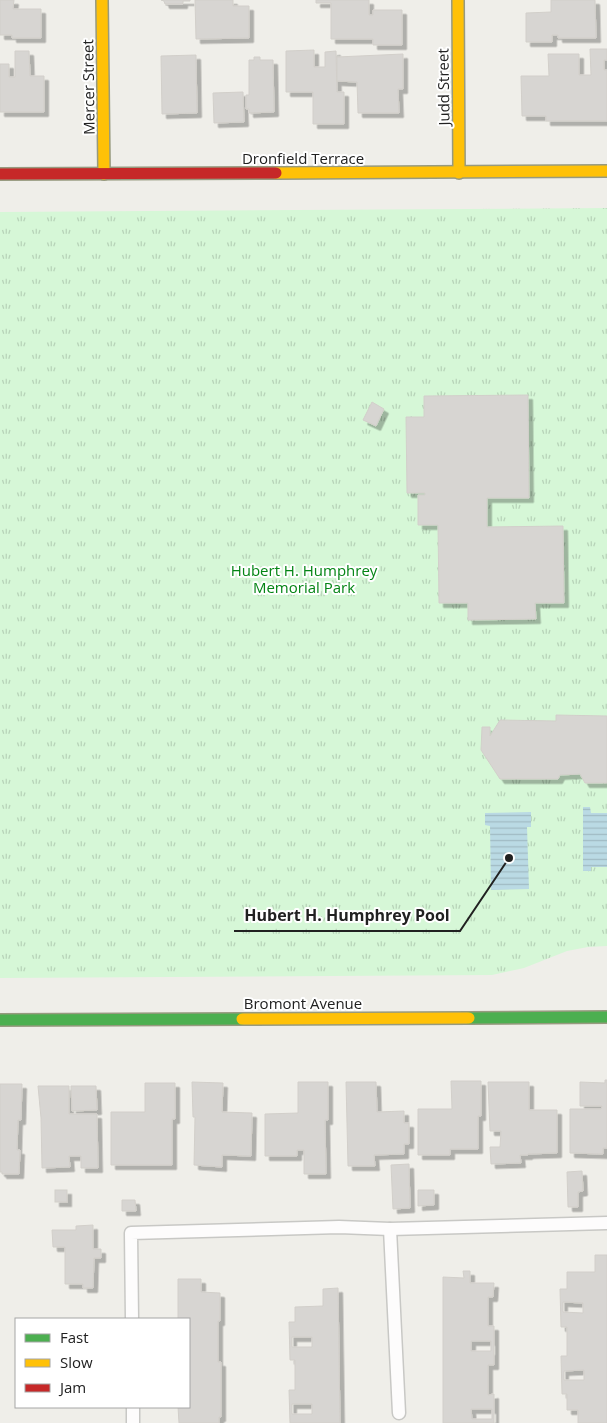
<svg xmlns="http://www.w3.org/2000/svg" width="607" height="1423" viewBox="0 0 607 1423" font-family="'Open Sans',sans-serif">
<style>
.park{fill:url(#park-tufts)}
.water{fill:url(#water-rules)}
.building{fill:#d7d5d2;stroke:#d2cfca;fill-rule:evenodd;filter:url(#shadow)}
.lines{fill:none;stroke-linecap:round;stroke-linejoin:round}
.lane-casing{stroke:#c8c8c5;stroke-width:15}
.fast-casing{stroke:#979a7f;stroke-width:14}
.slow-casing{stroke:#979a7f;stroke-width:14}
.jam-casing{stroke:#979a7f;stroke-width:14}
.lane{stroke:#fdfcfc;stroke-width:12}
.fast{stroke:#4caf50;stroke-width:11}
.slow{stroke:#ffc107;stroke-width:11}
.jam{stroke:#c62828;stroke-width:11}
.labels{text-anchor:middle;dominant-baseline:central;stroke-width:4;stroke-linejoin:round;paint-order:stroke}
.street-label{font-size:15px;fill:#212121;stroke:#fff}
.park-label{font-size:15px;fill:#048515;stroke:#fff}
.leader{fill:none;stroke:#212121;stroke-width:2}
.callout-dot{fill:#212121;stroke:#fff;stroke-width:2}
.callout-label{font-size:16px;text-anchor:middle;font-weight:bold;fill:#212121;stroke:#fff;stroke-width:4;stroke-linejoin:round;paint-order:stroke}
</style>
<defs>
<pattern id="park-tufts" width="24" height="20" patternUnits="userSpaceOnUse" patternTransform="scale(1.25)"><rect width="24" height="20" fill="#d6f7d7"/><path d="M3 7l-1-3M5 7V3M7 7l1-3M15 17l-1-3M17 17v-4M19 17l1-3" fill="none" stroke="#b7d3b8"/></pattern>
<pattern id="water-rules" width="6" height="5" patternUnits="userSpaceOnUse" patternTransform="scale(1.25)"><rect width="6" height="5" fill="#badae4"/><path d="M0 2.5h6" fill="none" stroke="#a0bbc3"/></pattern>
<filter id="shadow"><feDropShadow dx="4.5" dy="4.5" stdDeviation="0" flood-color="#0004"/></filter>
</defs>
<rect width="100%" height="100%" fill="#efeee9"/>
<path class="park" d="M607,208V946L588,947L567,951L524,968L492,975L0,978V212Z"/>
<g class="water">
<path d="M583,807H590L591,813H607V867H591V871H583Z"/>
<path d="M531,812V827H527L529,889L491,890L490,826L485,825V813Z"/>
</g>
<g class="building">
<path d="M0,0H14L13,9H41V38H12V35H0Z"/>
<path d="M161,0H190V1H183V4H165L164,1Z"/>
<path d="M195,0H233V6H249V38L196,39Z"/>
<path d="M316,0H369V15H373V10H402V45H373V39H331V3H316Z"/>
<path d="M551,0H595L596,38H558V35H552V42H526V13L551,12Z"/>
<path d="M590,49H607V60H604V70H607V121H546V116H522L521,76H549L548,54H579V75H591Z"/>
<path d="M314,50V67H325V52L336,51L337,92H344V124H313V92H286V51Z"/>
<path d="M15,51H29L30,76H44V112H0V64H9V77H15Z"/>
<path d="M403,54V89H398L399,113H358L357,82L337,81V57Z"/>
<path d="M196,55L197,113L162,114L161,56Z"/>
<path d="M254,57H260V60H273L274,112L249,113V109H246V95H249V60H254Z"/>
<path d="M243,92L244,122L214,123L213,93Z"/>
<path d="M528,395L529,498H487V527L563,526L564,603H535L536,619L468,620V603H439L438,525H418V495H425V493H407L406,417H424V396Z"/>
<path d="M372,402L384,409L376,426L363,420Z"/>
<path d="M556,715L607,716V783H585L580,774L560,775L558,779H500L481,750L482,727H490V736L500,720L556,721Z"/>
<path d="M605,1080H607V1148H603V1154L570,1153V1109H601L602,1106H580V1082L605,1083Z"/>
<path d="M451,1081H481V1116H478V1149H450V1155H418V1109H452Z"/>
<path d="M192,1082L223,1083L222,1112L252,1113L251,1156L222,1155V1167L194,1165L195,1117H193Z"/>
<path d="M298,1082H328V1120H325L326,1174H304V1150H297V1156H265V1114L298,1113Z"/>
<path d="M346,1082H376L377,1112L404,1111V1123H409V1144H404V1154L374,1155L375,1166H348Z"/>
<path d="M488,1082H529V1110H557V1153L528,1154V1155H520L521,1163L491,1164L490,1147H500L501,1131H490Z"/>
<path d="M145,1083H175V1119H172V1165H111V1112H145Z"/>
<path d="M0,1084H22L21,1120H18L17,1150H20L19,1174H2V1172H0Z"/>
<path d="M38,1086H69V1114H97L98,1168H81V1156H69L70,1167L42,1168L41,1118Z"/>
<path d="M71,1086H96L97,1110L72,1111Z"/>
<path d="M409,1164L410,1208L393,1209L391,1165Z"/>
<path d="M582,1171L583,1191L578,1192V1207H568L567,1172Z"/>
<rect x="55" y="1190" width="12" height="12"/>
<path d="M418,1190H434V1205L418,1206Z"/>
<path d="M122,1200H135L136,1211H122Z"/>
<path d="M93,1225V1249H101V1258H94L93,1288H83V1284H65V1247H53L52,1230H76V1226Z"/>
<path d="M595,1255H607V1423H578V1410H567V1394H562L561,1356H567V1327H561L560,1289H567V1272H595ZM563,1302L583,1303V1313L563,1312ZM584,1370V1380H564V1371Z"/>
<path d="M463,1271H470V1283H494L493,1297H488V1326H494V1365H488V1395L494,1394V1423H443V1277L464,1278ZM471,1341H491V1351H471ZM471,1409H492V1419H472Z"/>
<path d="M178,1279H201V1292L220,1293V1321H218V1362H221V1417H219V1423H179L178,1407H189V1319H178Z"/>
<path d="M338,1288L340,1423H290L289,1390H295V1360H290L289,1322H295V1307L323,1306V1289ZM292,1337H312V1347H292ZM292,1404H312V1414H292Z"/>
</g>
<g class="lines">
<g class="lane-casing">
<g id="lane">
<path d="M390,1229L399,1413"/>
<path d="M132,1319L131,1233L339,1227L390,1229L607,1223"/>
<path d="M133,1407V1423"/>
</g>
</g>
<g class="fast-casing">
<g id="fast">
<path d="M469,1018L607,1017"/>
<path d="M0,1020L242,1019"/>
</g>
</g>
<g class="slow-casing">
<g id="slow">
<path d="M102,0L104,174"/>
<path d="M458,0L459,173"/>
<path d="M276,173L607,171"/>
<path d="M242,1019L469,1018"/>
</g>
</g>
<g class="jam-casing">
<path id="jam" d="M0,174L276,173"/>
</g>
<use href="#lane" class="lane"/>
<use href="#fast" class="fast"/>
<use href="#slow" class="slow"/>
<use href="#jam" class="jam"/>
</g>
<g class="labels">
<g class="street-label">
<text transform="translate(88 87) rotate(-91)">Mercer Street</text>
<text transform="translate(443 87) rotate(-91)">Judd Street</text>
<text x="303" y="158">Dronfield Terrace</text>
<text x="303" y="1003">Bromont Avenue</text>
</g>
<g class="park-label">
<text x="304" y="570">Hubert H. Humphrey<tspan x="304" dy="17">Memorial Park</tspan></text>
</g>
</g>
<path class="leader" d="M509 858L460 931H234"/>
<circle class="callout-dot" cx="509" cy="858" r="5"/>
<g class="callout-label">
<text x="347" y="921">Hubert H. Humphrey Pool</text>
</g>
<rect x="15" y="1318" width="175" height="90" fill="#ffffff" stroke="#a6a6a6"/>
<rect x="25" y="1334" width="25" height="8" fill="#4caf50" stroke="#a6a6a6"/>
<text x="60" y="1343" font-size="15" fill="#212121">Fast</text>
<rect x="25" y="1359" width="25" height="8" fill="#ffc107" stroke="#a6a6a6"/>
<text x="60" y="1368" font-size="15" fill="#212121">Slow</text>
<rect x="25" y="1384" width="25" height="8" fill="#c62828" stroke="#a6a6a6"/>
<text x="60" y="1393" font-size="15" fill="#212121">Jam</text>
</svg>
